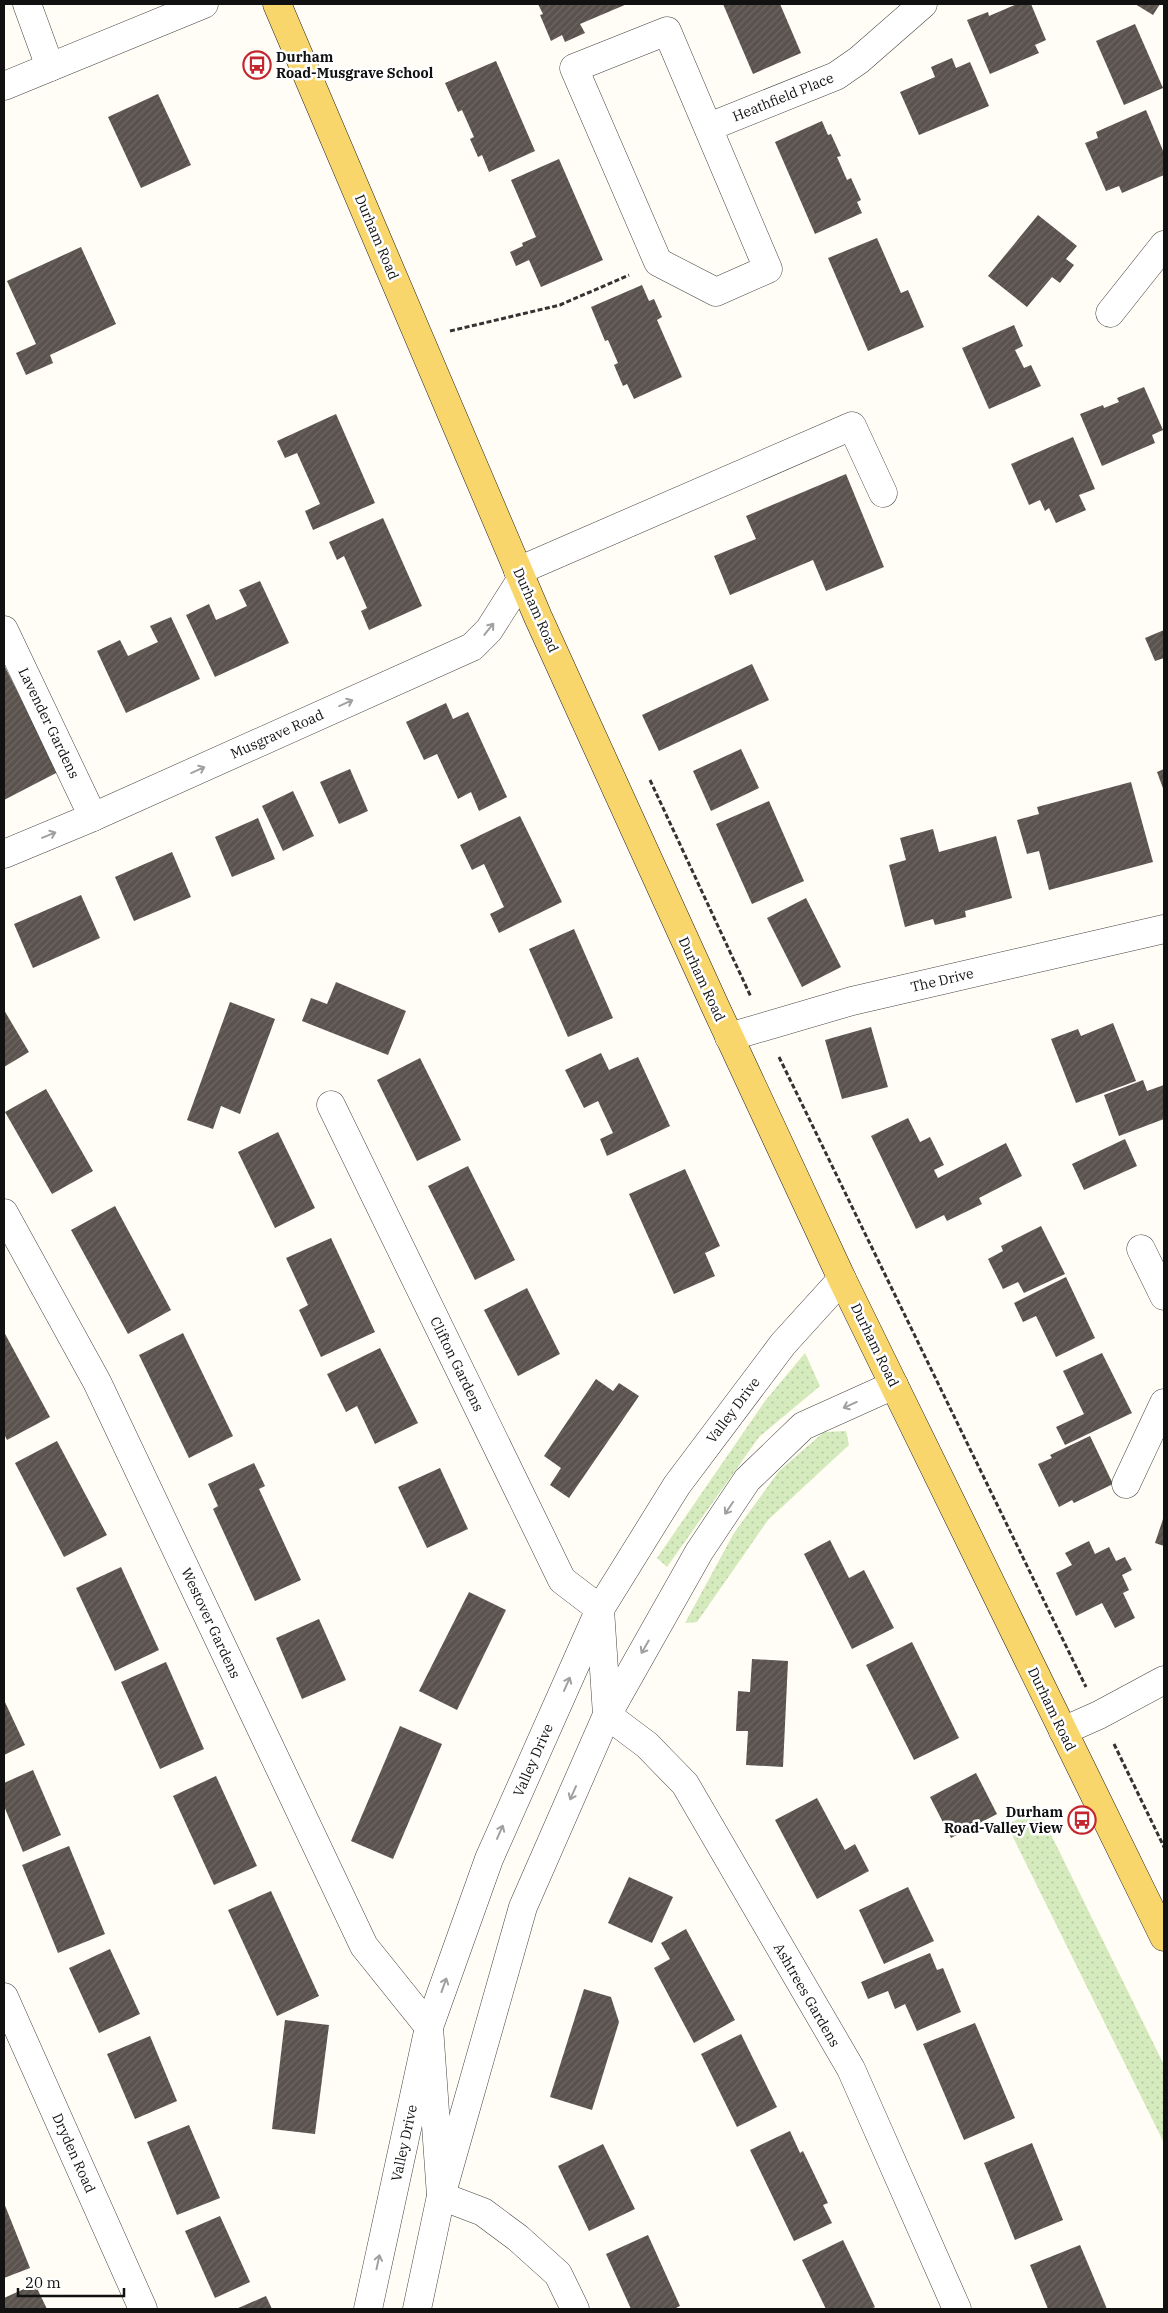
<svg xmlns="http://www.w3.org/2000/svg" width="1168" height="2313" viewBox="0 0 1168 2313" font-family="'IBM Plex Serif',serif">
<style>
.grass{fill:url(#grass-dots)}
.building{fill:url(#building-hatch)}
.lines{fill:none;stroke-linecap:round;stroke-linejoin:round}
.minor-casing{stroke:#444;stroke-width:29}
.major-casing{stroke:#222;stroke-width:29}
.path{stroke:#333;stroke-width:3;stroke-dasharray:5 2.5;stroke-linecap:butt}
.minor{stroke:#fff;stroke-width:28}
.major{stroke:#f9d66b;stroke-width:28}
.oneway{stroke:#a0a0a0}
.labels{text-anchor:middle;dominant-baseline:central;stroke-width:5;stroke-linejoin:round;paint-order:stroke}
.poi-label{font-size:14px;font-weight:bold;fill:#111;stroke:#fff;text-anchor:start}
.street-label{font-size:14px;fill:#111;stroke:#fff}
</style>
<defs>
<pattern id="grass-dots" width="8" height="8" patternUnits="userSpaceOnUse" patternTransform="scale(1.25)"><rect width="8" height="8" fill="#d5ebbd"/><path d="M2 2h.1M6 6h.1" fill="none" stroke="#b6c8a1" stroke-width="1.8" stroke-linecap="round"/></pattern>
<pattern id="building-hatch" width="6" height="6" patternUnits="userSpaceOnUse" patternTransform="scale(1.25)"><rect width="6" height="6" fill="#5a524d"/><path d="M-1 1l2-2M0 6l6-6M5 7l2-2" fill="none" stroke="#6d6662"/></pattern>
</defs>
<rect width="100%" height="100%" fill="#fffdf5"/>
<g class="grass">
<path d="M805,1353L820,1386L759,1437L667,1567L657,1558L765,1401Z"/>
<path d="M846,1431L849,1445L768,1520L697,1622L685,1623L734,1533L779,1471L824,1432Z"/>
<path d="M1038,1808L1164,2065V2143L1007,1825Z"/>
</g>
<g class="building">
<path d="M538,4H627L580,24L585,33L565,42L562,35L551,41L540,15L543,14Z"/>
<path d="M723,4H780L801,53L753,74Z"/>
<path d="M1017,4H1031L1046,40L1035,45L1039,53L990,74L967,20L988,12L989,16Z"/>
<path d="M1135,4H1160L1153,15Z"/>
<path d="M1135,24L1163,88L1124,105L1096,41Z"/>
<path d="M952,58L956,68L970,62L989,106L919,135L900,92L935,77L931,67Z"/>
<path d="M496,61L535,151L489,172L482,155L478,157L470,139L474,137L462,110L458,112L445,83Z"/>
<path d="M158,94L191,165L141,188L108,117Z"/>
<path d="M1146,110L1164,153V175L1122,193L1119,186L1106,191L1085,143L1098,138L1096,132Z"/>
<path d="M822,121L828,135L831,134L841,156L837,157L847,180L851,178L861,200L857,202L862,213L815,234L775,142Z"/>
<path d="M559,159L603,260L541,287L529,260L516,266L510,252L523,246L522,243L536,237L511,180Z"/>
<path d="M1038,215L1077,246L1066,259L1074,265L1060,283L1052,277L1027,307L988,276Z"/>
<path d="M877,238L901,293L908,290L924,327L868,351L828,258Z"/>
<path d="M81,247L116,324L50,355L53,363L26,375L16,353L36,344L7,281Z"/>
<path d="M642,285L649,301L654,299L662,317L657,320L682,377L634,399L627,384L623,386L614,365L618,363L608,340L605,341L591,307Z"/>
<path d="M1014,325L1023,346L1015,350L1024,368L1031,365L1041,386L989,409L962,348Z"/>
<path d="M1144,387L1163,430L1152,435L1155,443L1102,466L1080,414L1103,405L1104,408L1119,402L1117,398Z"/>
<path d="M336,414L375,503L313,530L305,511L320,504L297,453L285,458L277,441Z"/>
<path d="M1073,437L1095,489L1079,495L1086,510L1056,523L1049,508L1045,511L1040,500L1029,505L1011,464Z"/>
<path d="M846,474L884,567L826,591L813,560L730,595L714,556L756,539L746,516Z"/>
<path d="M383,518L422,606L369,630L361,611L367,608L344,556L337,560L329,542Z"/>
<path d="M260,581L289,643L215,677L186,615L209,604L216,620L230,614L247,606L239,590Z"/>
<path d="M171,617L200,679L126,713L97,651L120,640L128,656L158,642L150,626Z"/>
<path d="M1164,630V658L1155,661L1145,638Z"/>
<path d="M752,664L769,700L659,751L642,715Z"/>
<path d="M4,665L58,772L4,800Z"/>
<path d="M446,703L453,719L468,712L507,797L479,811L471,792L458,799L437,754L424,760L406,722Z"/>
<path d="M741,749L759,788L711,811L693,771Z"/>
<path d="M350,769L368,811L339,824L320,782Z"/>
<path d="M1164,769V791L1157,772Z"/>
<path d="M1131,782L1153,862L1049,890L1039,851L1027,854L1017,820L1039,814L1037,807Z"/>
<path d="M293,791L314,836L283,851L262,806Z"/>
<path d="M769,801L804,881L752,904L716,824Z"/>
<path d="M520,816L562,902L499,933L490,914L504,907L484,864L472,870L460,845Z"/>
<path d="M258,818L275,859L232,877L215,837Z"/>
<path d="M933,829L939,852L996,836L1012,898L965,911L966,917L935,925L933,919L905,927L889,865L906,860L900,838Z"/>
<path d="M172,852L191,897L134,921L115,877Z"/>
<path d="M81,895L100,938L33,968L14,924Z"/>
<path d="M806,898L841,967L802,987L767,918Z"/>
<path d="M574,929L613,1018L568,1037L529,949Z"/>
<path d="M336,982L406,1011L388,1055L302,1021L311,998L327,1004Z"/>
<path d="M230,1002L275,1019L240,1114L221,1106L213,1129L187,1120Z"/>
<path d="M4,1010L29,1052L4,1067Z"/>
<path d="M1113,1023L1136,1081L1076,1103L1051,1039L1078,1029L1081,1036Z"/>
<path d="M871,1027L888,1087L842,1099L825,1040Z"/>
<path d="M601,1053L609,1070L638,1057L670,1126L607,1156L600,1139L613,1133L598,1101L584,1108L565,1070Z"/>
<path d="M420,1058L461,1140L417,1161L377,1080Z"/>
<path d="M1143,1080L1147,1091L1164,1085V1119L1119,1136L1104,1095Z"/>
<path d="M46,1089L93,1171L52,1194L5,1112Z"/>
<path d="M908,1118L920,1142L930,1137L944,1165L934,1170L938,1178L1006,1143L1022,1176L979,1198L982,1204L947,1221L944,1215L916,1229L871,1136Z"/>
<path d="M278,1132L315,1208L275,1228L238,1152Z"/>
<path d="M1125,1139L1137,1166L1084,1190L1072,1164Z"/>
<path d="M468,1166L515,1260L475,1280L428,1186Z"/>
<path d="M685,1169L720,1246L705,1253L715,1276L674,1294L629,1194Z"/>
<path d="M115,1206L171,1310L128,1334L71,1230Z"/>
<path d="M1041,1226L1065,1274L1024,1293L1018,1282L1003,1289L988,1259L1003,1251L1001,1246Z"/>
<path d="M331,1238L375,1332L321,1357L299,1310L308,1305L286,1258Z"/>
<path d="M1066,1277L1095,1338L1056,1357L1036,1316L1023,1322L1014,1303Z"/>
<path d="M527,1288L560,1354L518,1376L484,1310Z"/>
<path d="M4,1332L50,1417L7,1440L4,1434Z"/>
<path d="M183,1333L233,1436L189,1458L139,1355Z"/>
<path d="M380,1348L418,1423L375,1444L357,1406L346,1412L327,1374Z"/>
<path d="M1102,1353L1132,1413L1065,1445L1056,1427L1084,1414L1063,1371Z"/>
<path d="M596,1379L613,1391L619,1383L639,1396L569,1498L550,1485L561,1468L544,1456Z"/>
<path d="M1090,1436L1113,1484L1074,1503L1072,1500L1059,1507L1038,1464L1052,1458L1050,1455Z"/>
<path d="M57,1441L107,1535L64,1557L15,1463Z"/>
<path d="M254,1463L265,1486L259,1489L301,1580L255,1601L213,1509L218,1506L208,1484Z"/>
<path d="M440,1468L468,1529L427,1548L398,1487Z"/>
<path d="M1164,1516V1546L1155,1543Z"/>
<path d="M830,1540L849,1578L864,1570L894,1628L852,1649L804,1554Z"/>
<path d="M1089,1541L1095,1554L1109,1547L1116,1561L1125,1557L1132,1570L1122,1575L1129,1590L1123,1593L1135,1618L1115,1628L1102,1603L1076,1616L1056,1573L1072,1565L1065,1553Z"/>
<path d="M121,1567L159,1650L115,1671L76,1588Z"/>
<path d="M469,1592L506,1610L457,1710L419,1691Z"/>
<path d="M319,1619L346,1680L302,1699L276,1638Z"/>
<path d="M912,1642L959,1738L914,1760L866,1665Z"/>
<path d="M752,1659L788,1661L783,1767L746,1765L748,1731H736L738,1691L750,1692Z"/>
<path d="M166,1662L204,1749L160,1769L121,1682Z"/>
<path d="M4,1700L25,1745L4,1755Z"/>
<path d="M400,1726L442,1744L393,1859L351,1841Z"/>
<path d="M33,1770L61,1835L23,1852L4,1806V1783Z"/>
<path d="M976,1773L997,1814L951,1838L930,1797Z"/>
<path d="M216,1776L257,1866L214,1885L173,1796Z"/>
<path d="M817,1798L845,1850L855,1844L869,1871L817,1899L775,1820Z"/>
<path d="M69,1846L105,1934L58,1953L22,1865Z"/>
<path d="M629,1877L673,1897L652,1943L608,1923Z"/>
<path d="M908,1887L934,1941L884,1964L859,1910Z"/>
<path d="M271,1891L319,1996L277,2016L228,1910Z"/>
<path d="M686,1929L735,2020L694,2043L654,1968L670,1959L661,1943Z"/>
<path d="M110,1949L140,2014L99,2033L69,1968Z"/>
<path d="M930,1953L937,1970L943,1968L961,2012L917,2031L905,2004L895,2009L888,1991L868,1999L861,1982Z"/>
<path d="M584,1989L611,1997L619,2022L592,2110L550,2097Z"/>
<path d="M285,2020L329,2025L315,2134L272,2129Z"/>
<path d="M975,2023L1015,2118L964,2140L923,2044Z"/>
<path d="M741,2034L777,2107L737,2127L701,2054Z"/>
<path d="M150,2036L177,2101L135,2119L107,2054Z"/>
<path d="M189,2125L220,2198L177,2215L147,2142Z"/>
<path d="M790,2131L800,2153L803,2151L828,2203L823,2205L832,2223L794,2241L750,2150Z"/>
<path d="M1032,2143L1063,2220L1015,2240L984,2163Z"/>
<path d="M603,2144L635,2209L589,2231L558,2166Z"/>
<path d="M4,2203L30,2268L4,2278Z"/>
<path d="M220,2216L250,2282L215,2298L185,2231Z"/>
<path d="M648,2235L680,2306L674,2309H631L606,2254Z"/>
<path d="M843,2240L875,2307L871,2309H826L802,2260Z"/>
<path d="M1080,2245L1107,2309H1048L1030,2265Z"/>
<path d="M35,2284L47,2309H4V2298Z"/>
<path d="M266,2296L272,2309H236Z"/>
</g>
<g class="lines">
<g class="minor-casing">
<g id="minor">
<path d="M27,4L50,67"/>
<path d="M667,31L768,269L716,292L658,262L574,68Z"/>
<path d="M4,86L204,4"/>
<path d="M709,127L836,76L859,60L923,4"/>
<path d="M1110,313L1164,245"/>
<path d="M518,571L852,426L883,493"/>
<path d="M4,630L93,817"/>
<path d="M4,854L93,817L472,647L489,630L522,578"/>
<path d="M729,1037L852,1001L1164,929"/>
<path d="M331,1105L562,1580L600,1609L607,1715L647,1745L685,1784L851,2069L957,2309"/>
<path d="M4,1213L97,1382L364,1946L429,2027L441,2196L483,2212L518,2238L558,2274L575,2309"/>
<path d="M1141,1249L1164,1296"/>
<path d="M1126,1484L1164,1403"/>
<path d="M1063,1731L1099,1715L1164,1680"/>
<path d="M4,1997L143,2309"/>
<path d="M368,2309L429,2027L489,1859L600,1609L677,1485L783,1344L842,1279"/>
<path d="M417,2309L441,2196L523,1907L607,1715L699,1552L747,1480L803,1426L894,1385"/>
</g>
</g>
<g class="major-casing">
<path id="major" d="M277,4L538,617L715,1006L842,1279L1164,1937"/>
</g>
<g class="path">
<path d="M450,331L560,305L629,275"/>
<path d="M650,780L751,997"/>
<path d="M779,1057L1086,1687"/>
<path d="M1114,1744L1164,1847"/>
</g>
<use href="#minor" class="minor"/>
<use href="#major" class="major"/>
</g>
<defs><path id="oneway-shaft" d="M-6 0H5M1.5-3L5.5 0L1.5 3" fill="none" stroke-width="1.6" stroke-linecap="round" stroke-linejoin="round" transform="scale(1.25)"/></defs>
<g class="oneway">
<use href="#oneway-shaft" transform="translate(489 629) rotate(-51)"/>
<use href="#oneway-shaft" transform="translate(346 703) rotate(-24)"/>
<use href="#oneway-shaft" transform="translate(198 770) rotate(-24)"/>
<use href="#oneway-shaft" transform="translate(49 835) rotate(-22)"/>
<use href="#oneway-shaft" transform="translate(850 1405) rotate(156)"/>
<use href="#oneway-shaft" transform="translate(729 1508) rotate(124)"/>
<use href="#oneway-shaft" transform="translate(645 1647) rotate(120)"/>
<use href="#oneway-shaft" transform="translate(567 1684) rotate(-66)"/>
<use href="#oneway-shaft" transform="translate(573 1793) rotate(114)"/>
<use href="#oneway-shaft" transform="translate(500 1832) rotate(-66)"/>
<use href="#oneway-shaft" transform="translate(444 1985) rotate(-70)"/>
<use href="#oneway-shaft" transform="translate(378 2262) rotate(-78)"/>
</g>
<defs>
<g id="bus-ring" transform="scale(1.4375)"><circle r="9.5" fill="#fff" stroke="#c4262e" stroke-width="1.5"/><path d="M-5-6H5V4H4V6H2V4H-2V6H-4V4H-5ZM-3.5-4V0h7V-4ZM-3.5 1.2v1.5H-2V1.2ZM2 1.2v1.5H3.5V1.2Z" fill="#c4262e"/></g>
</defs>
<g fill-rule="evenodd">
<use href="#bus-ring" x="257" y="65"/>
<use href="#bus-ring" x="1082" y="1820"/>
</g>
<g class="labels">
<g class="poi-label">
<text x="276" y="57">Durham<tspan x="276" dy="16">Road-Musgrave School</tspan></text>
<text x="1063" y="1812" text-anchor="end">Durham<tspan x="1063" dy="16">Road-Valley View</tspan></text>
</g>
<g class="street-label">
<text transform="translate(783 97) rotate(-22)">Heathfield Place</text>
<text transform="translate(377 237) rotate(67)">Durham Road</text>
<text transform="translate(536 610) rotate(66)">Durham Road</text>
<text transform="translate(49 723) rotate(64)">Lavender Gardens</text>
<text transform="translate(277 734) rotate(-24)">Musgrave Road</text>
<text transform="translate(702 979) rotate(65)">Durham Road</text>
<text transform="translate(942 980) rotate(-13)">The Drive</text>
<text transform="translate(875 1345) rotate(64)">Durham Road</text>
<text transform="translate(457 1364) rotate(64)">Clifton Gardens</text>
<text transform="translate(733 1410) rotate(-53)">Valley Drive</text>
<text transform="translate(211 1623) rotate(65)">Westover Gardens</text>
<text transform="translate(1052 1709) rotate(64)">Durham Road</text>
<text transform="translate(533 1760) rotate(-66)">Valley Drive</text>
<text transform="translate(807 1995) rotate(60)">Ashtrees Gardens</text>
<text transform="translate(404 2143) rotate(-78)">Valley Drive</text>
<text transform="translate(74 2153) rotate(66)">Dryden Road</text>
</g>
</g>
<rect width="1168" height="2313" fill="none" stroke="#111111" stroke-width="10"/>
<path d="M18 2288v8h106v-8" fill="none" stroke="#111111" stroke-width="2.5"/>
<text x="25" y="2288" font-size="15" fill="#111111" stroke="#ffffff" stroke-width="4" paint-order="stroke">20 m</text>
</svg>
